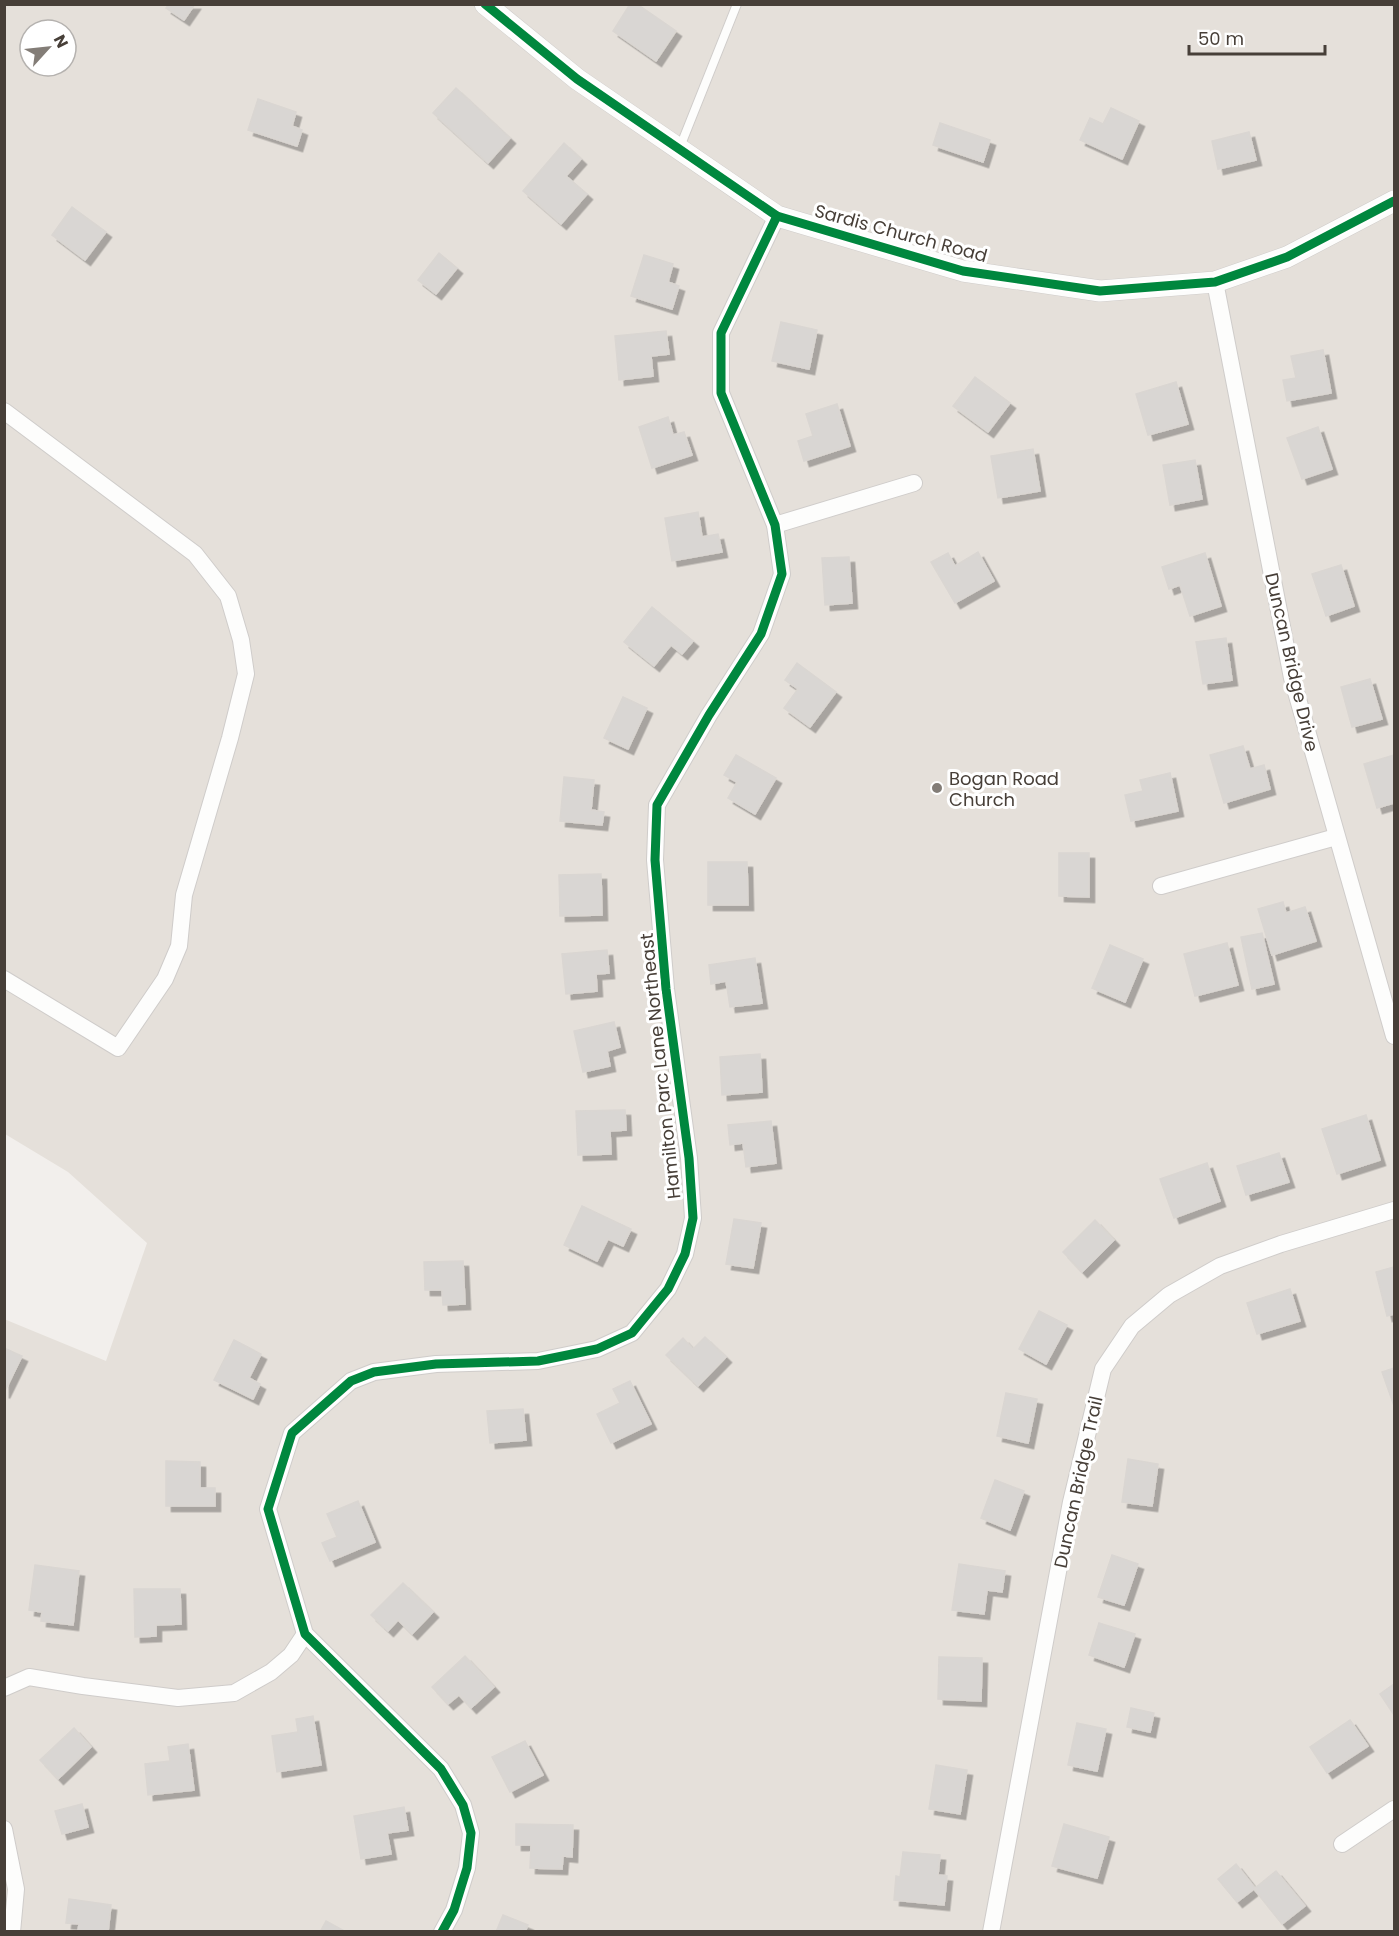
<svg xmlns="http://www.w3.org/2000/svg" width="1399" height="1936" viewBox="0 0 1399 1936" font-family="Poppins,sans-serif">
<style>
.residential{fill:#e5e0da;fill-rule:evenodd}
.building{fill:#d9d6d3;stroke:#dad6d2;stroke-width:1.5;filter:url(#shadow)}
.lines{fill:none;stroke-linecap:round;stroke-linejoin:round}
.service-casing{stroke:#cfccca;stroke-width:10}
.minor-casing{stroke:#cfccca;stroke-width:18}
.tertiary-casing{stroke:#cfccca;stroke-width:22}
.service{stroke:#fdfdfc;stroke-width:8}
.minor{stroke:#fdfdfc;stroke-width:16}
.tertiary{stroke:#fdfdfc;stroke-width:21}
.cycleway-casing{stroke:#fff;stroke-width:13}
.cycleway{stroke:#00873e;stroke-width:9}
.poi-dot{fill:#837d77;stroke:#fff;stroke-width:2}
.labels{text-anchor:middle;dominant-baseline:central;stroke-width:6;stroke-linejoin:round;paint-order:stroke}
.street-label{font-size:18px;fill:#473f38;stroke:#fff}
.poi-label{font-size:18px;fill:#473f38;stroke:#fff;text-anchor:start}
</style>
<defs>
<filter id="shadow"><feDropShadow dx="5.5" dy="5.5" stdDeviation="0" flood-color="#0004"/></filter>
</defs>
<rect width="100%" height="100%" fill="#f2efec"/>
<path class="residential" d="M5,5H1394V1931H5L4,1319L106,1361L147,1243L68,1172L5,1134ZM30,30H66V66H30Z"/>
<g class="building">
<path d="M169,4H195L184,20L166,8Z"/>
<path d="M630,4H637L676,31L656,61L613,31Z"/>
<path d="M456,88L510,138L488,163L433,113Z"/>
<path d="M258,99L296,112L292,126L302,130L297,146L248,130Z"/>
<path d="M1111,108L1139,121L1122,159L1080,140L1090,118L1103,124Z"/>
<path d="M940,123L990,140L983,162L933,145Z"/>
<path d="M1249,132L1256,160L1218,169L1212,141Z"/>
<path d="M564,143L581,159L566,176L587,194L561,224L523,191Z"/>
<path d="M72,207L106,232L85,260L52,235Z"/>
<path d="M439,253L457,268L436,294L418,280Z"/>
<path d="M644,255L673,264L668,282L679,286L672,309L631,296Z"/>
<path d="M781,322L817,330L809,369L772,361Z"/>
<path d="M666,331L669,354L651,356L653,376L619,380L615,336Z"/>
<path d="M1323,350L1331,393L1287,401L1283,380L1296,378L1291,356Z"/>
<path d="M975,377L1010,403L988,432L953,406Z"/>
<path d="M1176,382L1188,424L1148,435L1136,394Z"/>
<path d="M837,404L850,446L804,461L798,441L813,436L806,414Z"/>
<path d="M668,417L673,435L684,432L692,455L652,468L639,427Z"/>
<path d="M1318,427L1332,469L1302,479L1287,438Z"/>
<path d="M1033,449L1040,491L998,498L991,456Z"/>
<path d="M1195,460L1202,499L1170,505L1163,465Z"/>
<path d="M698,512L702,537L718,534L722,552L672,561L665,518Z"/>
<path d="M978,552L994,581L955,603L931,562L948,553L955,566Z"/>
<path d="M1205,553L1221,606L1190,616L1180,585L1169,589L1162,567Z"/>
<path d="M849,557L852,603L825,605L822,558Z"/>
<path d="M1341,565L1354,606L1326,616L1312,574Z"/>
<path d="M652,607L693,641L682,654L671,645L654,666L624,642Z"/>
<path d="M1226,638L1232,680L1203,684L1196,642Z"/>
<path d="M797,663L836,692L810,727L784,708L798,689L785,680Z"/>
<path d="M1370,679L1382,719L1352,727L1341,687Z"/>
<path d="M623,697L647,708L628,749L604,738Z"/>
<path d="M1243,746L1250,769L1264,765L1270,789L1224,803L1210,755Z"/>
<path d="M736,755L776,778L755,814L728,798L737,782L724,775Z"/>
<path d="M1394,755V803L1377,808L1364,764Z"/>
<path d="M1170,773L1178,811L1131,821L1125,795L1143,791L1140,780Z"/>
<path d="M564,777L594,780L591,810L604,812L602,825L560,821Z"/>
<path d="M1059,853H1089V897L1059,896Z"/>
<path d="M708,862H747L748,905H708Z"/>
<path d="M601,874L602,915L560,916L559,875Z"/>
<path d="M1283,902L1286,913L1305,907L1316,941L1272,955L1258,909Z"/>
<path d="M1262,933L1274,984L1252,989L1241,937Z"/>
<path d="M1227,943L1238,985L1195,996L1184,954Z"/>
<path d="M1110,945L1143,959L1125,1002L1092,988Z"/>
<path d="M607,950L609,973L596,974L597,991L566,994L562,954Z"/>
<path d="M755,958L762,1003L730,1007L726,981L711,984L709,965Z"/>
<path d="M614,1022L620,1047L607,1051L610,1066L583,1072L574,1031Z"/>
<path d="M760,1054L762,1092L722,1095L720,1057Z"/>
<path d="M625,1110L626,1130L610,1131L611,1154L578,1155L576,1111Z"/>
<path d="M1366,1115L1380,1160L1337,1174L1322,1129Z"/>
<path d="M771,1121L776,1163L746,1167L743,1143L730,1145L728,1125Z"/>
<path d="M1279,1153L1289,1182L1246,1195L1237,1166Z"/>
<path d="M1207,1163L1220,1201L1174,1218L1160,1179Z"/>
<path d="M582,1206L631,1229L623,1246L608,1239L597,1261L564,1245Z"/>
<path d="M734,1219L761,1223L753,1268L726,1264Z"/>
<path d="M1095,1220L1114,1240L1082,1272L1063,1252Z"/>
<path d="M463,1261L465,1304L443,1305L442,1290H425L424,1262Z"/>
<path d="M1394,1267V1314L1387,1316L1376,1272Z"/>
<path d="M1290,1289L1300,1321L1257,1334L1247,1303Z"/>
<path d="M1039,1311L1067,1325L1046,1364L1019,1349Z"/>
<path d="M705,1337L726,1357L698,1386L666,1355L683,1338L693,1349Z"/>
<path d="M234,1340L261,1354L249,1378L260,1384L253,1399L214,1380Z"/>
<path d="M4,1348L22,1356L4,1393Z"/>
<path d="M1394,1368V1406L1382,1372Z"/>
<path d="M630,1381L651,1424L611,1443L597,1414L620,1403L613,1389Z"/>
<path d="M1006,1393L1037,1399L1028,1443L997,1436Z"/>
<path d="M523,1409L526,1440L490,1443L487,1411Z"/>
<path d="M1128,1459L1158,1464L1152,1506L1122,1502Z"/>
<path d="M166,1461L200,1462V1488H215V1506H166Z"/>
<path d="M995,1480L1024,1491L1010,1530L981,1518Z"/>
<path d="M358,1501L375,1542L330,1561L322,1543L337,1537L327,1514Z"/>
<path d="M1112,1555L1138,1564L1124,1605L1098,1597Z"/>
<path d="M959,1564L1005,1571L1002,1592L987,1590L984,1614L952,1610Z"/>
<path d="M35,1565L79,1571L73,1625L41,1621L42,1612L29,1610Z"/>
<path d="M403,1583L433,1612L412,1634L398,1620L388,1631L371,1615Z"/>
<path d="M134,1589H180L181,1624L156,1625V1636L135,1637Z"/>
<path d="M1099,1623L1135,1634L1124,1667L1089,1655Z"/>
<path d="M465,1656L494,1687L471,1708L459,1695L448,1704L432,1687Z"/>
<path d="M939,1657L982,1658L981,1701L938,1699Z"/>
<path d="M1394,1684V1715L1380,1694Z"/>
<path d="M1131,1708L1154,1713L1150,1732L1127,1727Z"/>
<path d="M313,1716L321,1765L277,1772L272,1736L298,1732L296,1719Z"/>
<path d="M1350,1720L1368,1746L1327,1773L1310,1747Z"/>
<path d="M1077,1723L1106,1729L1097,1771L1068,1765Z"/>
<path d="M74,1728L91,1747L58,1779L40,1760Z"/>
<path d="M525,1741L543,1775L510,1792L492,1757Z"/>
<path d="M188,1744L194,1790L148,1795L145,1764L170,1761L168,1747Z"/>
<path d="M936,1765L967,1770L960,1814L929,1809Z"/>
<path d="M82,1804L88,1827L62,1834L55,1811Z"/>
<path d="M404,1807L408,1830L387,1833L391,1854L361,1859L354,1816Z"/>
<path d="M516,1824L573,1825L572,1857L563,1856L562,1869L530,1868L531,1845H516Z"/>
<path d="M1064,1824L1109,1837L1097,1878L1052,1866Z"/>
<path d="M903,1852L940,1855L938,1875L947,1876L944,1905L894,1900L896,1876L900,1877Z"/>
<path d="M1236,1864L1255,1888L1276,1871L1305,1906L1282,1924L1254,1889L1237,1902L1218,1879Z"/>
<path d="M69,1899L111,1905L108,1932H78L79,1924L66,1923Z"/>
<path d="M503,1915L528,1925L525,1932H496Z"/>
<path d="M326,1921L346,1932H320Z"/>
</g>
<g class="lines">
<g class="service-casing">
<path id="service" d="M680,147L737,4"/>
</g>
<g class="minor-casing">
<g id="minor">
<path d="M1215,282L1292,678L1394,1036"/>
<path d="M4,411L195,554L228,596L241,640L246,674L230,738L184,895L179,946L165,979L118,1048L4,979"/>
<path d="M775,525L914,483"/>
<path d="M1161,886L1336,837"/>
<path d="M4,1688L29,1677L83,1686L178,1698L234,1693L271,1672L291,1655L305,1634"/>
<path d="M4,1829L16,1889L12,1932"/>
<path d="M1342,1844L1394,1809"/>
<path d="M442,1932L454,1910L467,1868L471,1833L463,1805L441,1769L305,1634L268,1509L292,1433L351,1381L374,1372L436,1364L538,1361L597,1349L632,1333L668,1289L685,1254L693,1218L689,1158L666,989L655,860L657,805L709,715L761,634L782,574L775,525L721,393V333L777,216"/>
<path d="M991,1932L1071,1502L1103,1369L1132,1326L1169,1295L1220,1266L1281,1244L1394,1210"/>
</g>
</g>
<g class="tertiary-casing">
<path id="tertiary" d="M485,4L577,79L777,216L963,271L1100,291L1215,282L1287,257L1394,201"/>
</g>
<use href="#service" class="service"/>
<use href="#minor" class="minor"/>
<use href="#tertiary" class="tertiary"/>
<g class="cycleway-casing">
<g id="cycleway">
<path d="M485,4L577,79L777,216L963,271L1100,291L1215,282L1287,257L1394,201"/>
<path d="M442,1932L454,1910L467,1868L471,1833L463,1805L441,1769L305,1634L268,1509L292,1433L351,1381L374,1372L436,1364L538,1361L597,1349L632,1333L668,1289L685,1254L693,1218L689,1158L666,989L655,860L657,805L709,715L761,634L782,574L775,525L721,393V333L777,216"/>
</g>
</g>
<use href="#cycleway" class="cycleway"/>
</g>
<circle class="poi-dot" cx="937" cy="788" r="6"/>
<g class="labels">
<g class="street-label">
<text transform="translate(901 233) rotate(15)">Sardis Church Road</text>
<text transform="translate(1292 662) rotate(77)">Duncan Bridge Drive</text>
<text transform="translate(660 1066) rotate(-96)">Hamilton Parc Lane Northeast</text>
<text transform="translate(1078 1482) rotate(-78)">Duncan Bridge Trail</text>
</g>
<g class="poi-label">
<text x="949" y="778">Bogan Road<tspan x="949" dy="21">Church</tspan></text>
</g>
</g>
<rect width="1399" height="1936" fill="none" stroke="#473f38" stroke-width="12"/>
<g transform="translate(48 48) rotate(63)"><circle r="28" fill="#ffffff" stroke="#b5b2af" stroke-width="1.5"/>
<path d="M0-4.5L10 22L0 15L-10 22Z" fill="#837d77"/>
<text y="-9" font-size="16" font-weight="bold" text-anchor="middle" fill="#473f38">N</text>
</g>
<path d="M1189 45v9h136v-9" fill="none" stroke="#473f38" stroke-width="3"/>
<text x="1198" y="45" font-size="18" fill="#473f38" stroke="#ffffff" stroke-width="4.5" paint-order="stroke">50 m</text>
</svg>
